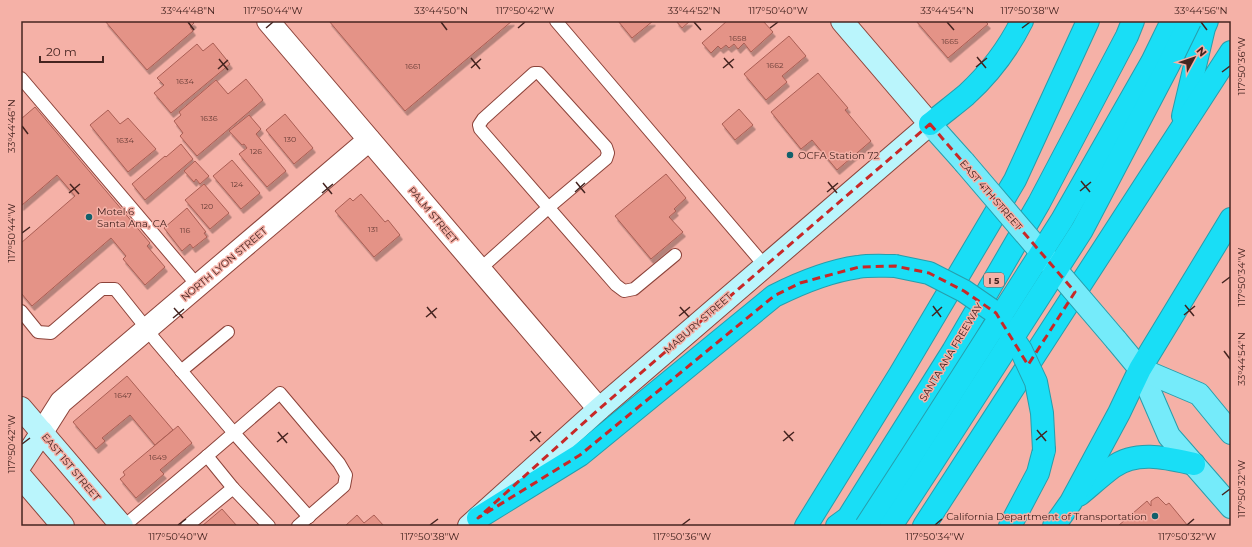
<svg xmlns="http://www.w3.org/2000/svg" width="1252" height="547" viewBox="0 0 1252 547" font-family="Montserrat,sans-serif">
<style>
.building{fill:#e49387;stroke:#aa5e54;filter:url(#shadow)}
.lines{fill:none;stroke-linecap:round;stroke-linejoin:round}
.lane-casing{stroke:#8c433a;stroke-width:14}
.street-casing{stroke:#8c433a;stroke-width:24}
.secondary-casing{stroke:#8c433a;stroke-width:24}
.primary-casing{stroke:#289dab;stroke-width:24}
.highway-casing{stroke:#289dab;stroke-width:24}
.lane{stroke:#fff;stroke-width:12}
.street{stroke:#fff;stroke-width:22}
.secondary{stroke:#baf5fc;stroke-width:22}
.primary{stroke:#75ebfa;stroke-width:22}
.highway{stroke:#19def6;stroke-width:22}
.primary-bridge-casing{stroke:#289dab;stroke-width:24;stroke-linecap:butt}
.highway-bridge-casing{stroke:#289dab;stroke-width:24;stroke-linecap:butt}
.primary-bridge{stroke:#75ebfa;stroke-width:22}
.highway-bridge{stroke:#19def6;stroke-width:22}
.marked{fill:none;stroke:#c82827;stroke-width:3;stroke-dasharray:8 5;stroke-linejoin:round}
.ticks{fill:none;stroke:#452420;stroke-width:1.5}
.poi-dot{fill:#12606b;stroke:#f5b1a7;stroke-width:1.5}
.labels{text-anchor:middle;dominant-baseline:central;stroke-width:3;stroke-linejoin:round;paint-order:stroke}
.number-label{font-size:8px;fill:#6d403a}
.shield{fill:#f5b1a7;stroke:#7a4e48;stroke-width:1}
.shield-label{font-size:9px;font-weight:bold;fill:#452420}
.poi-label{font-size:10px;fill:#452420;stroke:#f5b1a7;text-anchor:start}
.street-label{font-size:10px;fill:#452420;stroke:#f5b1a7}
.neatline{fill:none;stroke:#452420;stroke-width:1.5}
.ticks-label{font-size:10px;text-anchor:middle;fill:#452420}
</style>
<defs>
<filter id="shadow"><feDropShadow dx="2.5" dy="4.5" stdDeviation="0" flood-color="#0004"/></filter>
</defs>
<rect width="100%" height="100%" fill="#f5b1a7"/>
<g class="building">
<path d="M105,21H192L194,23L190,27L193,31L147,70Z"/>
<path d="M329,21H512L405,111Z"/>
<path d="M618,21H653L632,38Z"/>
<path d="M676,21H690L682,28Z"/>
<path d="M727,21H763L773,32L751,52L744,43L738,49L734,44L729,48L726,45L721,49L718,46L711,53L702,43Z"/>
<path d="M916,21H985L988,24L948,58Z"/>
<path d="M789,36L806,56L782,76L787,82L766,100L744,74Z"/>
<path d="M213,43L230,64L171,113L154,93L164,85L157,78L197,44L203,51Z"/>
<path d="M818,73L848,108L845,110L871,141L837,170L812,140L801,149L771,112Z"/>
<path d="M246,79L263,100L197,156L180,136L183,133L174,121L181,115L179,112L216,80L228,94Z"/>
<path d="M35,107L150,243L147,246L165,267L145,285L123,259L126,256L111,238L32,306L21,293V243L75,196L57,175L21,206V119Z"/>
<path d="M739,109L753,125L735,140L722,124Z"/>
<path d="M108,110L120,124L128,118L156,149L128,172L90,125Z"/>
<path d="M285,114L313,148L294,164L266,130Z"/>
<path d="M249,115L261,129L256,134L286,171L267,187L239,154L247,148L244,144L242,145L229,131Z"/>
<path d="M181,144L193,159L145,200L132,184L165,156L166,157Z"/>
<path d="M232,160L260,193L241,209L213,176Z"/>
<path d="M195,161L209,176L200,184L196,179L194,182L184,171Z"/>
<path d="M666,174L686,198L674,209L676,211L669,217L683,232L651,259L615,216Z"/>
<path d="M204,184L229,213L210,229L185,200Z"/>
<path d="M361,194L385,222L388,220L400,235L374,257L335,211L350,198L353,201Z"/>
<path d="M187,208L206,232L204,233L207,237L193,248L190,244L182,251L164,228Z"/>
<path d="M127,376L173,430L155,445L130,415L102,438L105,441L96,449L73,422Z"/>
<path d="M178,426L192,443L160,470L164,474L136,498L120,479L125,475L123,472Z"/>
<path d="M1158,497L1166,505L1169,503L1188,526H1118L1147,501L1151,506V501L1155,498Z"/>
<path d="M222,509L237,526H202Z"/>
<path d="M357,515L364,523L374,515L384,526H345Z"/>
</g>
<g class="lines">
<g class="lane-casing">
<g id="lane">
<path d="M556,21L765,266"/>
<path d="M21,78L198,286"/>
<path d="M480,269L548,208L606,159L608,153L606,147L539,73H534L483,119L479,125L480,129L616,285L624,291L634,289L675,255"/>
<path d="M21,311L38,332L51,333L102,289H115L147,329L155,340L234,433L309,517"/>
<path d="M181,371L228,332"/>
<path d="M207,456L233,488"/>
<path d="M124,526L207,456L280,393L339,463L346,475L344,486L298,526"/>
<path d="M187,526L233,488L269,526"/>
</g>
</g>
<g class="street-casing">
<g id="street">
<path d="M268,21L599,409"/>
<path d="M42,432L61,402L369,140"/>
</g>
</g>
<g class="secondary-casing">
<g id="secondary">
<path d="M21,408L122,526"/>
<path d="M21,464L42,432"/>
<path d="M21,477L63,526"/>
<path d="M469,526L599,409L930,124L842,21"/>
</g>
</g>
<g class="primary-casing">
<g id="primary">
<path d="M930,124L964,162"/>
<path d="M1116,340L1140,369L1169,436L1231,507"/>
<path d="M1140,369L1199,394L1231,433"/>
</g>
</g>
<g class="highway-casing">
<g id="highway">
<path d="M1183,116L1204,28L1207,21"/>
<path d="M930,124C942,114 954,105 966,95C989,74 1008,49 1022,21"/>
<path d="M1079,495C1090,486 1101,476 1113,467C1137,450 1167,458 1194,464"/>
<path d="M478,518L580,455L774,296C800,283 829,271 858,267C870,265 883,266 895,266"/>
<path d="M806,526L900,374L1015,180L1088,21"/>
<path d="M837,526L848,518L953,351L1039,203L1127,36L1133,21"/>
<path d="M924,526L1231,52"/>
<path d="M1010,526L1038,473L1044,450"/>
<path d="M1054,526L1071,502L1119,413L1140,369L1231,219"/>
</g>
</g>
<use href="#lane" class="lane"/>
<use href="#street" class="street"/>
<use href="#secondary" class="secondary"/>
<use href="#primary" class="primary"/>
<use href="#highway" class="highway"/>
<g class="primary-bridge-casing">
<path id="primary-bridge" d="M964,162L1116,340"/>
</g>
<g class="highway-bridge-casing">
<g id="highway-bridge">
<path d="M895,266L929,273L964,291L996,313L1021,350L1036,382L1042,413L1044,450"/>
<path d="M866,526L912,455L1062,220L1152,62L1172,21"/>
<path d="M891,526L929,468L1082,230L1168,66L1190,21"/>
</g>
</g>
<use href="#primary-bridge" class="primary-bridge"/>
<use href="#highway-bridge" class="highway-bridge"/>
</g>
<path class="marked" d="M930,124L1075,292L1028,365L996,313L964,291L929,273L895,266L859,267L800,283L774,296L580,455L478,518L599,409Z"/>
<path class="ticks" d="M188,22L194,30M441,22L447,30M694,22L701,30M947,22L954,30M1201,22L1207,30M266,28L273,22M518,28L525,22M770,28L778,22M1022,28L1030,22M977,57L986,68M471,58L480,69M724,58L733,68M219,59L228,70M976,67L987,58M471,68L481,59M723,68L734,59M218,69L228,60M1222,72L1230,66M22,126L28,134M1081,181L1090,192M576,182L585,193M828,182L837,193M323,183L332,194M70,184L79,194M1080,191L1091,182M575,192L585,183M827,192L838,183M69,193L80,184M322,193L333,184M22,233L30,227M1222,283L1230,277M1185,305L1194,316M933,306L941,317M427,307L436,318M680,307L689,317M174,308L183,318M1184,315L1195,306M679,316L690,307M932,316L942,307M426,317L437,308M173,318L184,309M1224,351L1230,359M1037,430L1046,441M531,431L540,442M784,431L793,441M278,432L287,443M1036,440L1047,431M530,441L541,432M783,441L794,432M277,442L288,433M22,444L30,438M1222,495L1230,489M178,525L186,519M430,525L438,519M682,525L690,519M935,525L942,519M1187,525L1194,519"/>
<g class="poi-dot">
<circle cx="790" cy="155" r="4"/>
<circle cx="89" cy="217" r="4"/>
<circle cx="1155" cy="516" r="4"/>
</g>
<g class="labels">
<g class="number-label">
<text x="738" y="38">1658</text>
<text x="950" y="41">1665</text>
<text x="775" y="65">1662</text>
<text x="413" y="66">1661</text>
<text x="185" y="81">1634</text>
<text x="209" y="118">1636</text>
<text x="290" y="139">130</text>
<text x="125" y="140">1634</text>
<text x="256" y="151">126</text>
<text x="237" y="184">124</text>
<text x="207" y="206">120</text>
<text x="373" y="229">131</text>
<text x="185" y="230">116</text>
<text x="123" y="395">1647</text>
<text x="158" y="457">1649</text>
</g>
<rect class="shield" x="984" y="273" width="20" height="14" rx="3"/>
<g class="shield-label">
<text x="994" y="280">I 5</text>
</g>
<g class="poi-label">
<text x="798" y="155">OCFA Station 72</text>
<text x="97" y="211">Motel 6<tspan x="97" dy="12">Santa Ana, CA</tspan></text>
<text x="1147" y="516" text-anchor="end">California Department of Transportation</text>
</g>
<g class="street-label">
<text transform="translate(991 195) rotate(49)">EAST 4TH STREET</text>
<text transform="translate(433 215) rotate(50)">PALM STREET</text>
<text transform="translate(224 264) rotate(-40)">NORTH LYON STREET</text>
<text transform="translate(698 323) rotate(-41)">MABURY STREET</text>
<text transform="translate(951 352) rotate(-59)">SANTA ANA FREEWAY</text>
<text transform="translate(71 467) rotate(50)">EAST 1ST STREET</text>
</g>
</g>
<rect width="1252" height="547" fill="none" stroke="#f5b1a7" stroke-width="44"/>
<g transform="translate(1194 58) rotate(50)" stroke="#f5b1a7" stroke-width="3" paint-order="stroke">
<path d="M0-3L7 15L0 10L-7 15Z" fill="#452420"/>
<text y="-6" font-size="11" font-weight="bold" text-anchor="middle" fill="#452420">N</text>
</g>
<path d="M40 56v6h63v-6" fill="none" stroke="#452420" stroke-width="2"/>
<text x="46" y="56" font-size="12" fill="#452420" stroke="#f5b1a7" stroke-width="3" paint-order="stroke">20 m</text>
<rect x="22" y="22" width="1208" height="503" class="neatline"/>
<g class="ticks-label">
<text x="188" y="14">33°44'48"N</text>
<text x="273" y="14">117°50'44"W</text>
<text x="441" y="14">33°44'50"N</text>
<text x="525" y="14">117°50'42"W</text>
<text x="694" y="14">33°44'52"N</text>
<text x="778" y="14">117°50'40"W</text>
<text x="947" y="14">33°44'54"N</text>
<text x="1030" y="14">117°50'38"W</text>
<text x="1201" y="14">33°44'56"N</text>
<text transform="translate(1241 66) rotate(-90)" y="4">117°50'36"W</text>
<text transform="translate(11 126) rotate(-90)" y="4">33°44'46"N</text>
<text transform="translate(11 233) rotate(-90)" y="4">117°50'44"W</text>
<text transform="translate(1241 277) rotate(-90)" y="4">117°50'34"W</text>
<text transform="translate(1241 359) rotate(-90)" y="4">33°44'54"N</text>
<text transform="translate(11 444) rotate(-90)" y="4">117°50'42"W</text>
<text transform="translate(1241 489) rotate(-90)" y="4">117°50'32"W</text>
<text x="178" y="540">117°50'40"W</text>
<text x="430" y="540">117°50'38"W</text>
<text x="682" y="540">117°50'36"W</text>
<text x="935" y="540">117°50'34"W</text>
<text x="1187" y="540">117°50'32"W</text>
</g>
</svg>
